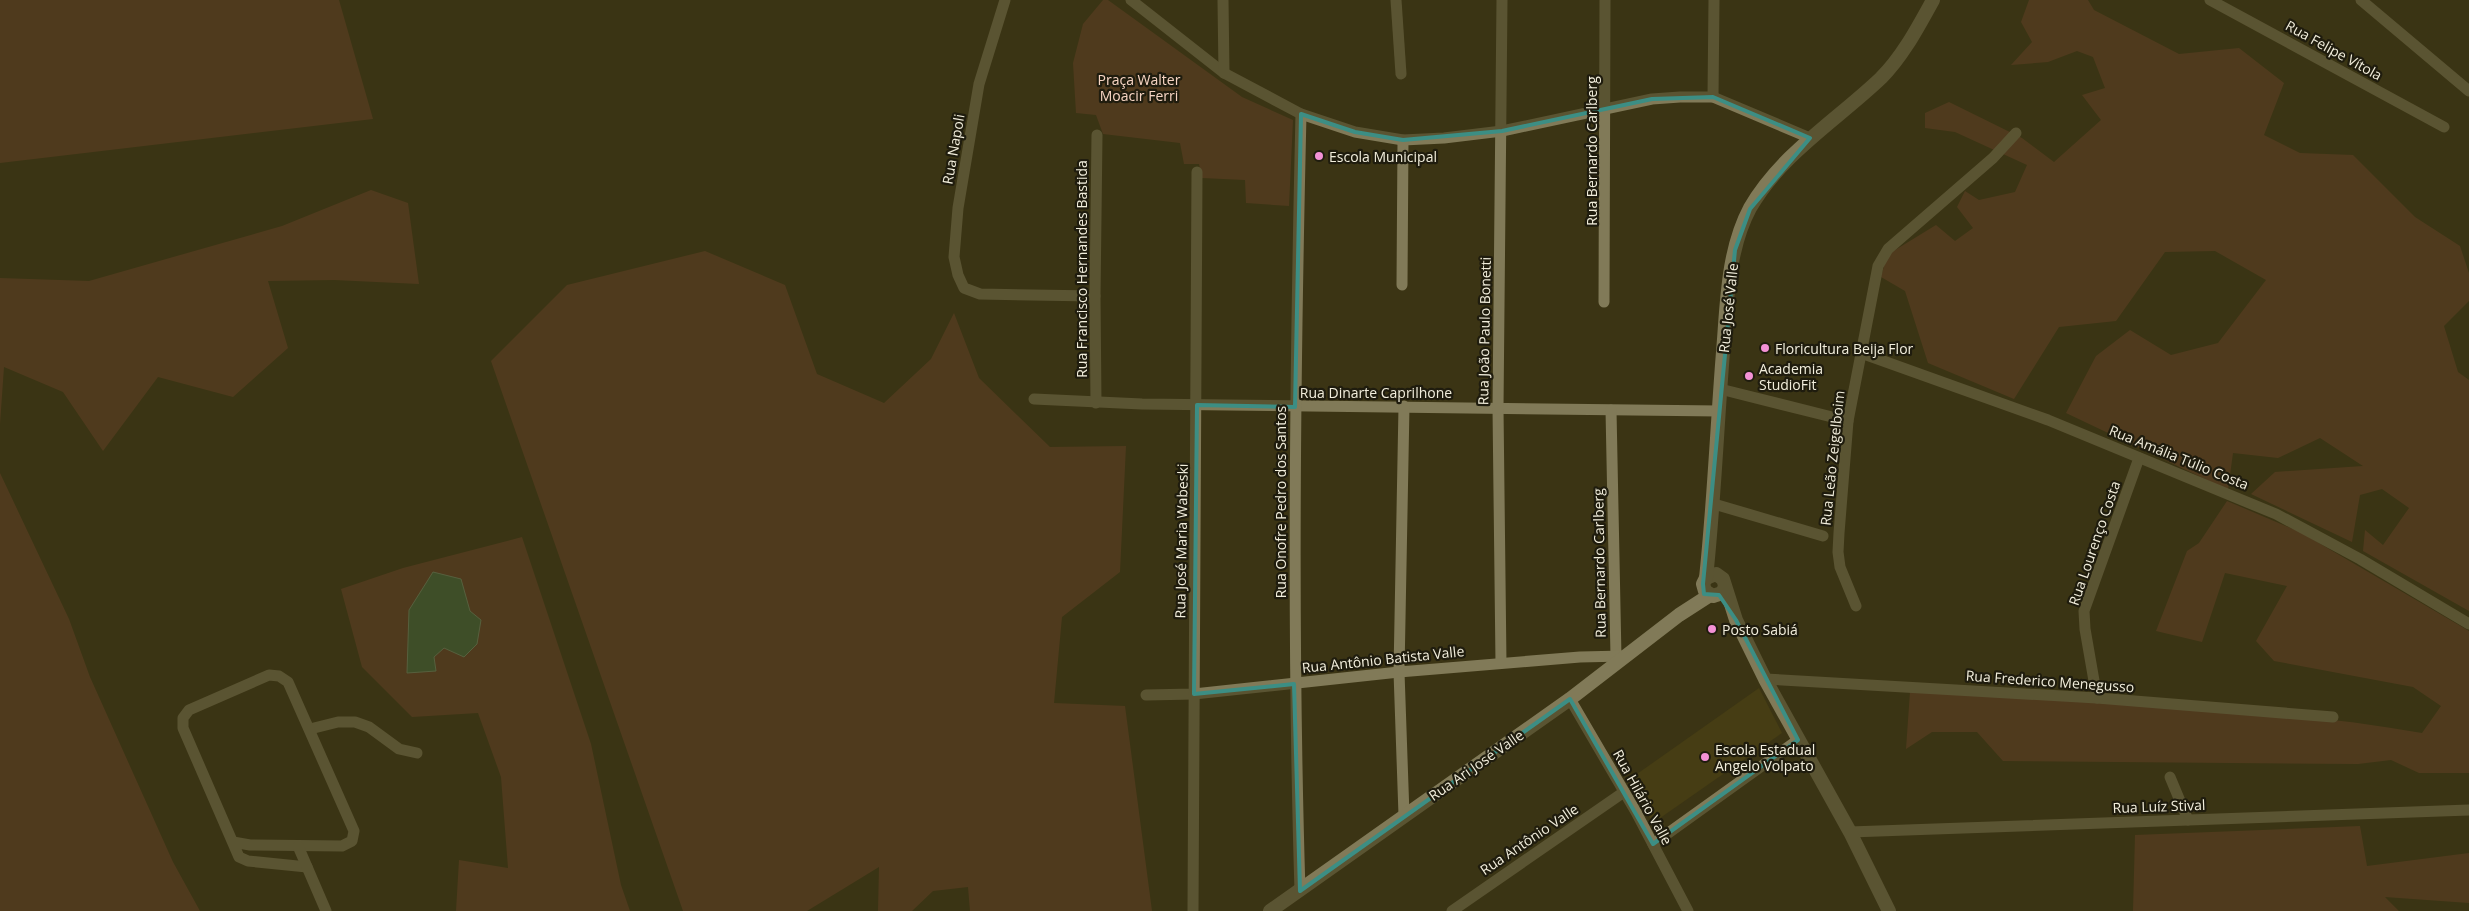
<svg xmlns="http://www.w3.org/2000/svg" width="2469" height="911" viewBox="0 0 2469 911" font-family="'Open Sans',sans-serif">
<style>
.built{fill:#463d14}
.green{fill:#694129}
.water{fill:#436d41;stroke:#789470}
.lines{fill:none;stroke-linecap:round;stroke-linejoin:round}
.minor{stroke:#817a58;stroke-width:11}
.tertiary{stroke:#817a58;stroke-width:14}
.marked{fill:none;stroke:#3c8e84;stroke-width:4;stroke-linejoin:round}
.poi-dot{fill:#f391d5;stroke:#1f1c0e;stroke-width:2}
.labels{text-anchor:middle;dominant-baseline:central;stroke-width:4.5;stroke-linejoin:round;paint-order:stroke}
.street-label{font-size:14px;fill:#f2eedc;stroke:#1f1c0e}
.park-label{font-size:14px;fill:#f7d5c3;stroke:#1f1c0e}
.poi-label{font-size:14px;fill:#f2eedc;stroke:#1f1c0e;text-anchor:start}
</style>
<rect width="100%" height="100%" fill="#3b3414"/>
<path class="built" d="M1759,688L1782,733L1653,823L1627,781Z"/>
<g class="green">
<path d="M0,0H339L373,119L0,163Z"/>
<path d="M1103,0H1108L1242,97L1293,120L1289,206L1246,203L1245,180L1202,178L1199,164H1184L1180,143L1103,134L1096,115L1076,113L1073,63L1083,24Z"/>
<path d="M2029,0H2088L2094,10L2179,54L2239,48L2284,83L2264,135L2300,153L2353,155L2415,217L2460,246L2469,273V301L2444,326L2458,372L2469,380V611L2363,551L2365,530L2383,545L2409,508L2382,489L2360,495L2352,542L2251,494L2275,472L2363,466L2320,438L2278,458L2233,453L2228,490L2066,413L2096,356L2130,330L2171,355L2218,343L2266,280L2215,251L2165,252L2116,321L2059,327L2014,399L1928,363L1905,291L1881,277L1887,255L1936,225L1955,241L1973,228L1957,207L1965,191L1979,200L2015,192L2027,165L1955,132L1925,128V113L1949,102L2022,138L2054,162L2101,120L2082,95L2105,88L2093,57L2077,51L2048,62L2011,65L2032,42L2021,22Z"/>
<path d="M371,190L408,203L419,284L334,280L268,281L288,348L233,397L158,377L103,451L63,392L4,367L0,424V278L89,281L282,226Z"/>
<path d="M705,251L785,285L817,374L884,403L931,359L954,313L979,378L1050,447L1126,446L1120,572L1062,617L1054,703L1125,706L1152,911H970L968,887L933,891L912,911H878L879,867L807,911H683L491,361L567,285Z"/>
<path d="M0,473L69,619L90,677L173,862L200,911H0Z"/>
<path d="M2227,501L2300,532L2469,631V773H2419L2391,760L2358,764L2003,761L1977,732H1932L1906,749L1910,692C2081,702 2253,704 2422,733L2441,706L2413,687L2274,661L2256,641L2287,586L2225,573L2202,642L2156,631L2187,551L2199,543Z"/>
<path d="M522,537L591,744L621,885L630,911H456L459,860L508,868L501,777L478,713L412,717L362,667L341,589L403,568Z"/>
<path d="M2360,826L2367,866L2469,853V903L2385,897L2399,911H2133L2135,835Z"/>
</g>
<path class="water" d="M433,572L461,579L470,611L481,620L477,644L464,657L444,648L434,657L436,671L407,673L409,610Z"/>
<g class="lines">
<g class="minor">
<path d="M1005,0L979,84L958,208L954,257L958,275L964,288L980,294L1095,296"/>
<path d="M1131,0L1224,73L1301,114L1355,132L1403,140L1444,138L1502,131L1652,99L1680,97H1713L1810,138"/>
<path d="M1223,0L1224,73"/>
<path d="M1396,0L1401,74"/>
<path d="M2210,0L2444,127"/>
<path d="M2361,0L2469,91"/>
<path d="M1713,97L1714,0"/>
<path d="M1402,285L1403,140"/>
<path d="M1604,302L1605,0"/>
<path d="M1861,353L2048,420L2276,514L2360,559L2469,624"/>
<path d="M1720,389L1848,421"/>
<path d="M1034,399L1142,404L1719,411"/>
<path d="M1096,403L1095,296L1097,135"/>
<path d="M1404,406L1399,672L1404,815"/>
<path d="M1611,410L1616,657"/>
<path d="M1714,504L1823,536"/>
<path d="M1856,606L1840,567L1838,552L1839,533L1848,421L1878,266L1888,249L1993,158L2016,133"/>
<path d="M1501,663L1498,408L1502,0"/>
<path d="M1765,679L2097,698L2333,717"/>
<path d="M1146,695L1194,694L1399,672L1580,657L1624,656"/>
<path d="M2097,698L2085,629L2084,611L2139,458"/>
<path d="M1570,699L1636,812L1688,911"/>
<path d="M310,729L338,722H355L369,727L399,749L417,753"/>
<path d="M2170,777L2188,820"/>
<path d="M1850,832L2469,810"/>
<path d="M233,842L250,845L342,846L352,841L354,831L288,682L279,676L269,675L189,710L183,718V728L239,857L248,861L307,867"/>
<path d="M1653,844L1798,740"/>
<path d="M298,846L326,911"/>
<path d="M1300,891C1292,632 1295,373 1301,114"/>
<path d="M1193,911L1197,172"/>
<path d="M1452,911L1624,792"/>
</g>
<g class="tertiary">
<path d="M1706,578L1716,574L1723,579L1736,620L1765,679L1850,832L1889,911"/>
<path d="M1725,587L1722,593L1713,596L1705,591L1703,584L1706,578C1714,503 1717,427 1723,352C1727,305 1727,251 1750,208C1781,154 1837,120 1881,78C1903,56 1918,27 1933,0"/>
<path d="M1270,911L1570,699L1679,615L1710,595"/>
</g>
</g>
<path d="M0 0H2469V911H0ZM1713,97L1810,138L1750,209L1735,250L1703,584L1704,594L1719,595L1736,620L1798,740L1653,844L1570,699L1300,891L1294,684L1194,694L1197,405L1295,407L1301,114L1355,132L1403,140L1502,131L1652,99Z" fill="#3b3414" fill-opacity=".55" fill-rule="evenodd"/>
<path class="marked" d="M1713,97L1810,138L1750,209L1735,250L1703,584L1704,594L1719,595L1736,620L1798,740L1653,844L1570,699L1300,891L1294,684L1194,694L1197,405L1295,407L1301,114L1355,132L1403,140L1502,131L1652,99Z"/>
<g class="poi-dot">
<circle cx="1319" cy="156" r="5"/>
<circle cx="1765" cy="348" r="5"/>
<circle cx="1749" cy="376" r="5"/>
<circle cx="1712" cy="629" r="5"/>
<circle cx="1705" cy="757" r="5"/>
</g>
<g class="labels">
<g class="street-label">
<text transform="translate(2334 50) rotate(29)">Rua Felipe Vítola</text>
<text transform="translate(953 149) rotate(-80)">Rua Napoli</text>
<text transform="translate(1591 151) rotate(-90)">Rua Bernardo Carlberg</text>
<text transform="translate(1081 269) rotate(-90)">Rua Francisco Hernandes Bastida</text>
<text transform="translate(1728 308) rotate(-84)">Rua José Valle</text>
<text transform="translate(1484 331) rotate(-89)">Rua João Paulo Bonetti</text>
<text x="1376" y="392">Rua Dinarte Caprilhone</text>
<text transform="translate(2179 457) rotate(22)">Rua Amália Túlio Costa</text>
<text transform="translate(1832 458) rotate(-84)">Rua Leão Zeigelboim</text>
<text transform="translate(1280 502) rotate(-90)">Rua Onofre Pedro dos Santos</text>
<text transform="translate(1181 541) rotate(-89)">Rua José Maria Wabeski</text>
<text transform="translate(2094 543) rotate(-71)">Rua Lourenço Costa</text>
<text transform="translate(1599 563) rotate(-91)">Rua Bernardo Carlberg</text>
<text transform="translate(1383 659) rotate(-6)">Rua Antônio Batista Valle</text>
<text transform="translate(2050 681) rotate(4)">Rua Frederico Menegusso</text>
<text transform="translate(1476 765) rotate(-35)">Rua Ari José Valle</text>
<text transform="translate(1643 797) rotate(61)">Rua Hilário Valle</text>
<text transform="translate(2159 806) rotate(-2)">Rua Luíz Stival</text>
<text transform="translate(1529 839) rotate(-34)">Rua Antônio Valle</text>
</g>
<g class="park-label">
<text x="1139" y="79">Praça Walter<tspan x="1139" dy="16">Moacir Ferri</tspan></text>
</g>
<g class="poi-label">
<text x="1329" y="156">Escola Municipal</text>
<text x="1775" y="348">Floricultura Beija Flor</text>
<text x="1759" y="368">Academia<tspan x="1759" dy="16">StudioFit</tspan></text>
<text x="1722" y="629">Posto Sabiá</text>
<text x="1715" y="749">Escola Estadual<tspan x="1715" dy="16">Angelo Volpato</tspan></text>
</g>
</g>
</svg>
